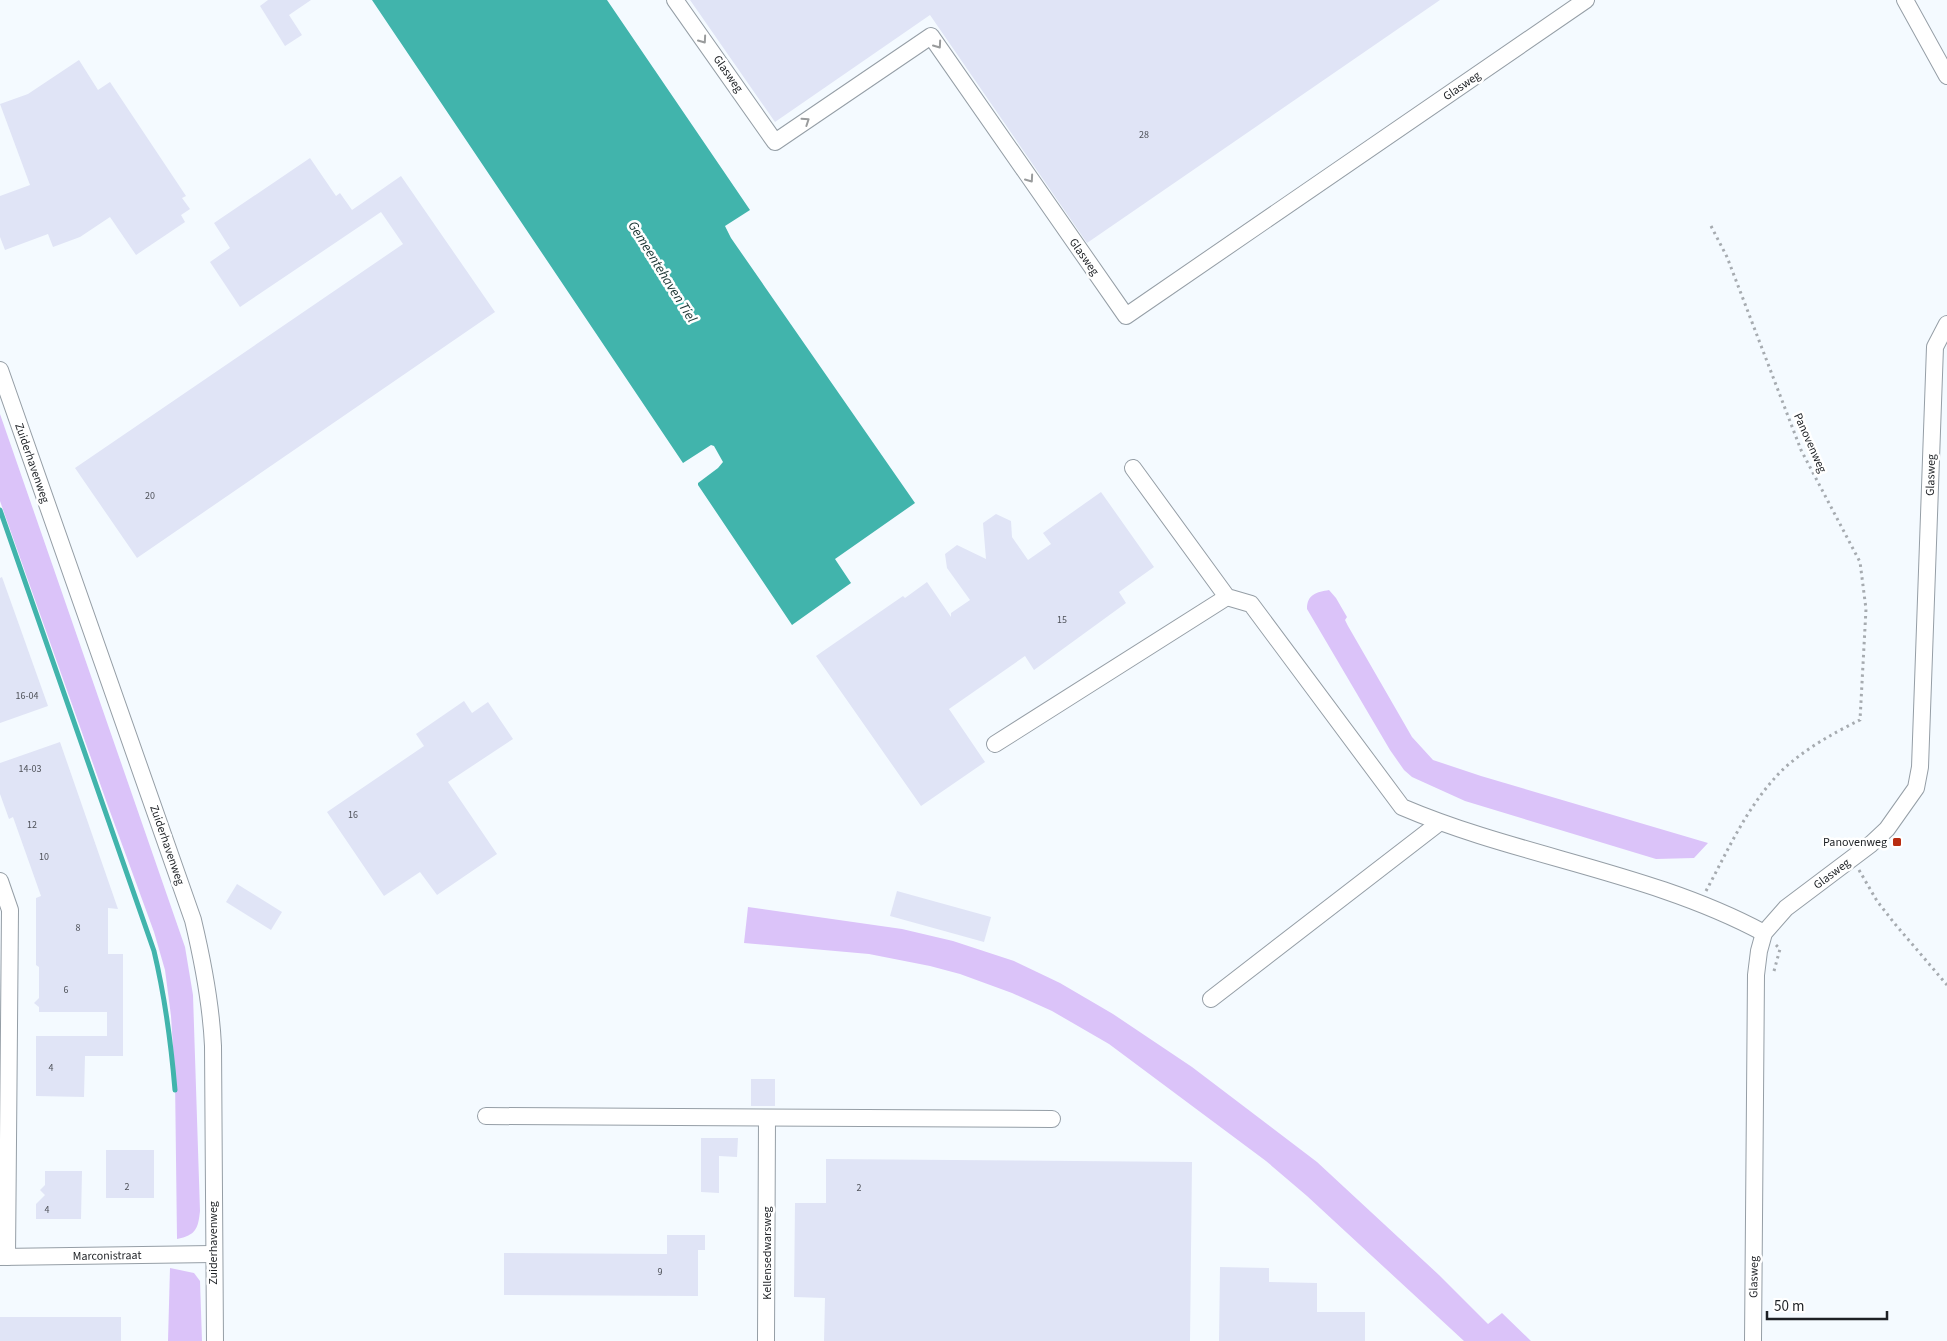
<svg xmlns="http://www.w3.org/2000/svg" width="1947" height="1341" viewBox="0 0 1947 1341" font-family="'Source Sans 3',sans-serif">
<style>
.green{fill:#dbc3f9}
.water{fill:#41b4ac}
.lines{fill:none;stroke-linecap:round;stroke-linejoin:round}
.stream{stroke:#41b4ac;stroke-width:5}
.building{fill:#e0e4f6}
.minor-casing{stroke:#959ea6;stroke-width:18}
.path{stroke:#a6abb0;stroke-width:3;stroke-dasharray:2.5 4;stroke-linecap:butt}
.minor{stroke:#fff;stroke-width:16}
.oneway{stroke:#999b9c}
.poi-dot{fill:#b82c11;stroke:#fff;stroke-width:2}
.labels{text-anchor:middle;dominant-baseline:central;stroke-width:5;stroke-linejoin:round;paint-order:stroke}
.number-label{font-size:10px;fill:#4e5158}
.street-label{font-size:12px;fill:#1d2024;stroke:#fff}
.poi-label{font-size:12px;fill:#1d2024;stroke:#fff;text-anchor:end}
.water-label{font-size:14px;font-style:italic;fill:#1c3533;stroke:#fff}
</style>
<rect width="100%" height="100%" fill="#f4faff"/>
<g class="green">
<path d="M0,414L185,947L193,995L200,1211C198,1229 196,1235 177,1239L175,1079L171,1016L165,970L154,932L108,806L0,501Z"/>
<path d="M1329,590L1336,598L1347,617L1345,620L1348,626L1412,737L1433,760L1481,776L1708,843L1694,858L1656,859L1465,801L1412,777L1404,770L1390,750L1307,609C1307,594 1317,592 1329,590Z"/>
<path d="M748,907L902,929L953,941L1014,961L1060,983L1113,1014L1192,1067L1317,1162L1439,1275L1488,1324L1502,1313L1531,1341H1464L1307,1196L1266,1161L1109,1044L1052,1011L1012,993L960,974L930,966L869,954L744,943Z"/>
<path d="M170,1268L194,1273L200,1281L202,1341H168Z"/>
</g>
<path class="water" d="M372,0H607L750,210L725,226L731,238L915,503L835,559L851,583L792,625L698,485V483L718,468L723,462L714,446L711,445L683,463Z"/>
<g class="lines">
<path class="stream" d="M0,510L154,951C165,997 171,1043 175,1090"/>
</g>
<g class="building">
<path d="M268,0H311L289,15L302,35L285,46L260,6Z"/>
<path d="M690,0H1440L1087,243L930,15L775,122Z"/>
<path d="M79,60L98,90L110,82L186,196L182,198L190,209L181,215L185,222L136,255L110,217L80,237L53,247L48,234L5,250L0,237V196L30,185L0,104L28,94Z"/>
<path d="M310,158L336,196L340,193L352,210L401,176L495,312L137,558L75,468L403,244L381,212L240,307L210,262L230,248L214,223Z"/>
<path d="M1101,492L1154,567L1119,592L1126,603L1034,670L1025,656L949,709L985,762L921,806L816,656L903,596L905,598L927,582L951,617V613L970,600L947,568L945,554L957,545L986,559L983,523L996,514L1011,521L1012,537L1028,560L1051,544L1043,533Z"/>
<path d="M2,577L48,706L0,723V578Z"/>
<path d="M464,701L472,713L488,702L513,739L448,782L497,854L437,895L420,872L384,896L327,812L424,746L416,734Z"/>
<path d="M60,742L118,909L108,908V954H123V1056H85L84,1097L36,1096V1036H107V1012H39V1007L34,1003L39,998V967L36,965V898L41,896L13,817L9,819L0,794V763Z"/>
<path d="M237,884L282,912L271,930L226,902Z"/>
<path d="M897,891L991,917L984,942L890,916Z"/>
<rect x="751" y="1079" width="24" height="27"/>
<path d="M701,1138H738L737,1157L719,1156V1193L701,1192Z"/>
<rect x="106" y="1150" width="48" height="48"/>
<path d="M826,1159L1192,1162L1190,1341H824L825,1298L794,1297L795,1203H826Z"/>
<path d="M45,1171H82L81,1219H36V1204L45,1195L40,1190L45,1185Z"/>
<path d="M667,1235H705V1250H698V1296L504,1295V1253L667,1254Z"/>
<path d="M1220,1267L1269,1268V1282L1317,1283V1312H1365V1341H1219Z"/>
<rect x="0" y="1317" width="121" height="24"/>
</g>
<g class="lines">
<g class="minor-casing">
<g id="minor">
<path d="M675,0L775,142L931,36L1126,316L1586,0"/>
<path d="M1905,0L1947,76"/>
<path d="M0,370L193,920C203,962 211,1003 213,1046L215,1341"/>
<path d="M1133,468L1227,597L1251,604L1402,807C1519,857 1651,872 1764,933"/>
<path d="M995,744L1227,597"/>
<path d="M0,881L10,910L7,1257"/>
<path d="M1211,999L1439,823"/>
<path d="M486,1116L1052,1119"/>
<path d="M0,1257L213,1254"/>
<path d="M766,1341L767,1118"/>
<path d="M1753,1341L1756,975L1759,951L1764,933L1786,908L1871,844L1887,829L1916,788L1920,767L1935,347L1947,324"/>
</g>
</g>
<g class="path">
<path d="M1859,870L1877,901L1895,924L1947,985"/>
<path d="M1706,891C1726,854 1744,813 1773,780C1794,755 1831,734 1860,720L1866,609L1860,562L1801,450L1727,257L1711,226"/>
<path d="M1774,971L1780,949L1776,945"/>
</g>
<use href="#minor" class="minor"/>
</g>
<defs><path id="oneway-chevron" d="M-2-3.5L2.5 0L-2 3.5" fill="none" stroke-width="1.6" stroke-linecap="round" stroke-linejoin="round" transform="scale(1.25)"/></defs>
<g class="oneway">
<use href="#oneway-chevron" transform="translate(703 40) rotate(55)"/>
<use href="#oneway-chevron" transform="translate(938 45) rotate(55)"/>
<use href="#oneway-chevron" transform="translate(806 121) rotate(-34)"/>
<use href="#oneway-chevron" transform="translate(1030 179) rotate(55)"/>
</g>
<rect class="poi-dot" x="1892" y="837" width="10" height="10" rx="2.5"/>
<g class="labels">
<g class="number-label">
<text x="1144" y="135">28</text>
<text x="150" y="496">20</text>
<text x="1062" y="620">15</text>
<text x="27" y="696">16-04</text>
<text x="30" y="769">14-03</text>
<text x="353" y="815">16</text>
<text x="32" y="825">12</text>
<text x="44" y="857">10</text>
<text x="78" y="928">8</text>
<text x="66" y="990">6</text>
<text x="51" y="1068">4</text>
<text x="127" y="1187">2</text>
<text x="859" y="1188">2</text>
<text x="47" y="1210">4</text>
<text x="660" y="1272">9</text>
</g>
<g class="street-label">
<text transform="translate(728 74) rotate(55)">Glasweg</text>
<text transform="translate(1462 86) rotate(-34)">Glasweg</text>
<text transform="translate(1084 257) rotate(55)">Glasweg</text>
<text transform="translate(1810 443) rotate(66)">Panovenweg</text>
<text transform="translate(32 463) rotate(71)">Zuiderhavenweg</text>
<text transform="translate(1931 475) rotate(-88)">Glasweg</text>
<text transform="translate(167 845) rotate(71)">Zuiderhavenweg</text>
<text transform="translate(1832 874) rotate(-37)">Glasweg</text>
<text transform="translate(213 1243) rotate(-90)">Zuiderhavenweg</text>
<text transform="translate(767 1253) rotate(-90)">Kellensedwarsweg</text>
<text transform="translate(107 1256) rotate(-1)">Marconistraat</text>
<text transform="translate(1754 1277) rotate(-89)">Glasweg</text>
</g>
<g class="poi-label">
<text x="1887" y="842">Panovenweg</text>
</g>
<g class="water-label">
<text transform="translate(662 272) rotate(58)">Gemeentehaven Tiel</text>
</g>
</g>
<path d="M1767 1311v8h120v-8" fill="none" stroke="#1d2024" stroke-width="2.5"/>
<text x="1774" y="1311" font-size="15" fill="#1d2024" stroke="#ffffff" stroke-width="4" paint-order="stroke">50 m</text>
</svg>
